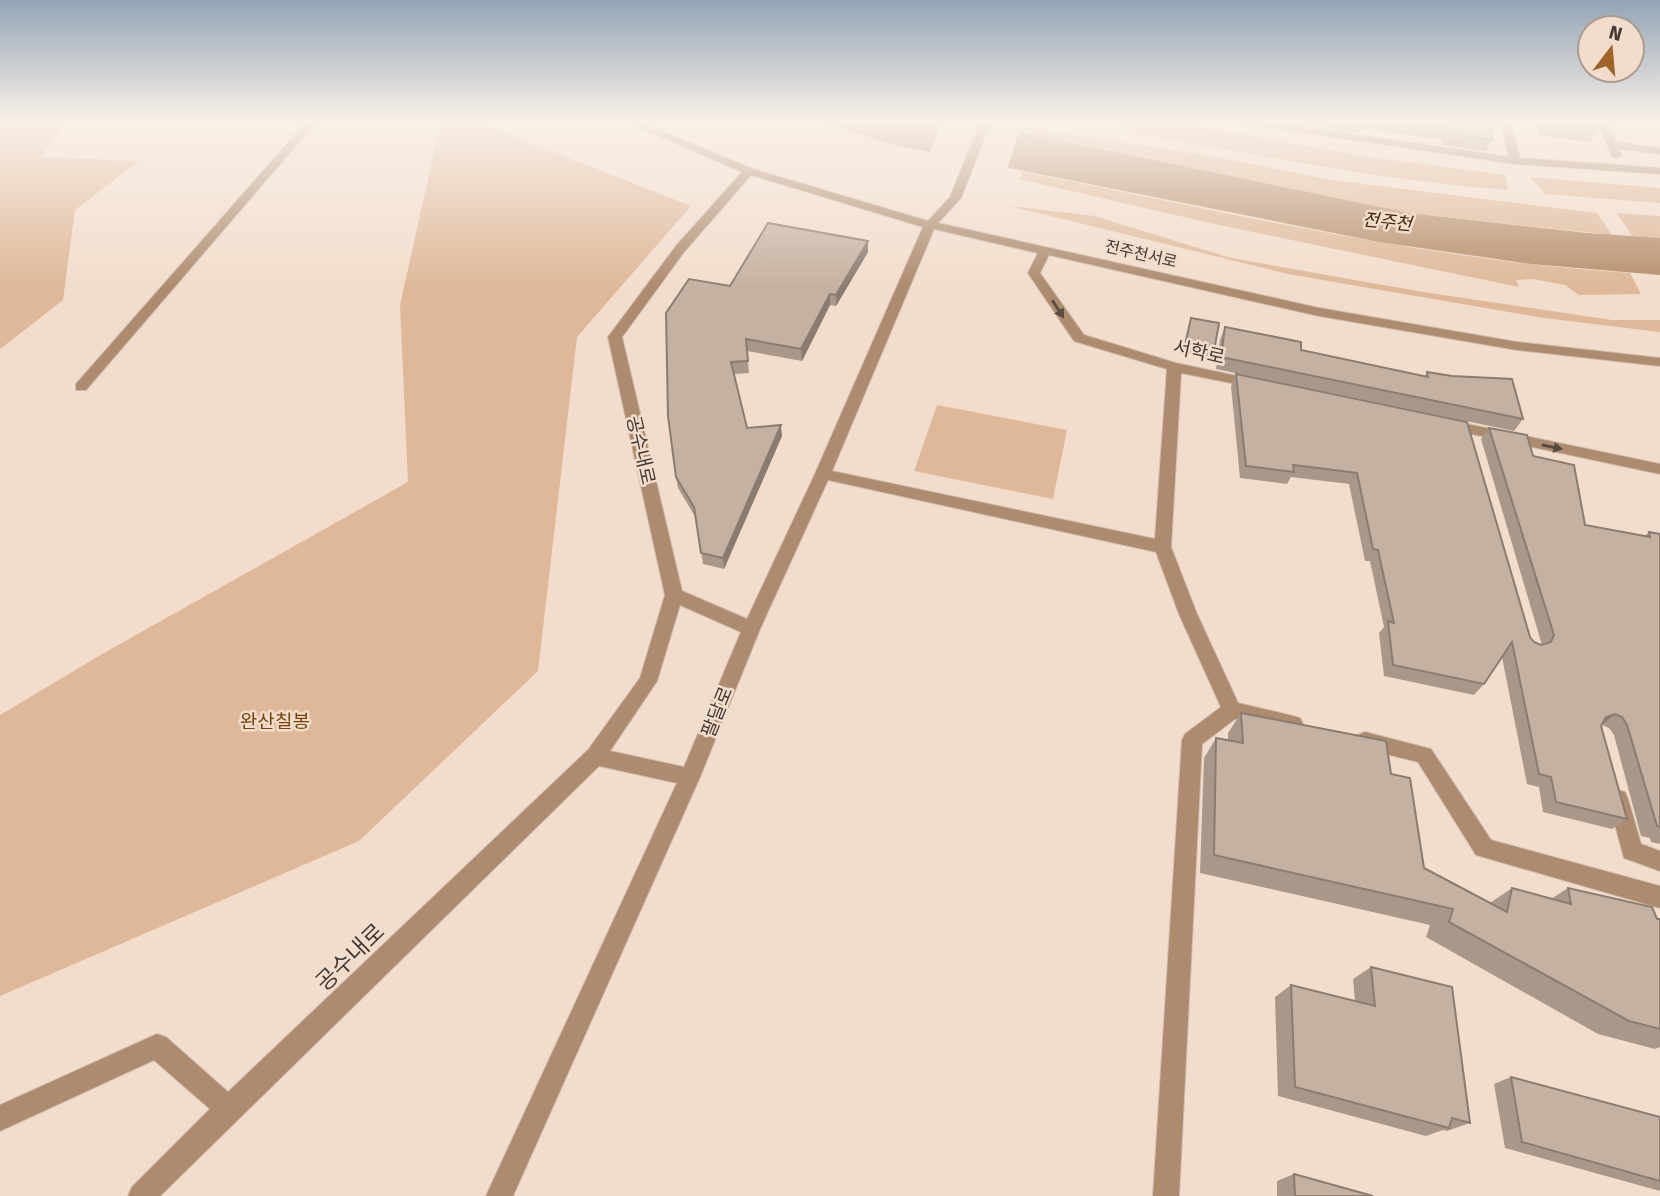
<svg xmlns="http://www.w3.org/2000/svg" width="1660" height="1196" viewBox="0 0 1660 1196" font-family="'Fira Sans','Noto Sans KR',sans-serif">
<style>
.green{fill:#deb899}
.water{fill:#b68e6c}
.pier{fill:#f2ddcc}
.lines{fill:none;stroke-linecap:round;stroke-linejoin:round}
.minor-casing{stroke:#cfbcae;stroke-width:2}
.minor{fill:#ac8b6e;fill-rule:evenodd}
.wall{fill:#a9988a}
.shaded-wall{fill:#8a7c71}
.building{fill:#c5b1a1;stroke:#8a7c71;stroke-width:2}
.oneway{fill:#574a40}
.labels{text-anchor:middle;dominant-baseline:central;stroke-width:5;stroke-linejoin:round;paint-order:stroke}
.far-street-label{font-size:16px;fill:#423a34;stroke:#f2ddcc}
.far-water-label{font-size:18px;font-style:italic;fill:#42260a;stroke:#f2ddcc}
.street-label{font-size:19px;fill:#423a34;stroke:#f2ddcc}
.park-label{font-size:19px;fill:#784408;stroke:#f2ddcc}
.near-street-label{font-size:23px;fill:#423a34;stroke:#f2ddcc}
</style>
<rect width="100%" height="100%" fill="#f2ddcc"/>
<g class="green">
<path d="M0,121H69L40,157L139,161L75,210L63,300L0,349Z"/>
<path d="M441,121H475L691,206L577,337L538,671L359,841L0,996V715L104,653L408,482L400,305Z"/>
<path d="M1119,121H1170L1357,155L1505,175L1508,190C1378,180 1248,153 1119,130Z"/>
<path d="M1032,129L1200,154L1333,180L1597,213L1612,235L1409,213L1033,135Z"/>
<path d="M1023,172C1223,211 1425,260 1630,273L1641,294L1579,295L1565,285L1532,279L1516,280L1519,287L1219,225L1019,179Z"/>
<path d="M1530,177L1660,188V203L1545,194Z"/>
<path d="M1010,206L1094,216L1231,258L1423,292L1612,320H1660V332L1544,318L1288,274Z"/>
<path d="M1617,213L1660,216V238L1632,236Z"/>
<path d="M937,405L1067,430L1053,499L914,471Z"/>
</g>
<path class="water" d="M819,121H966L1409,213L1587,233L1660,238V275L1531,264L1379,242L894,145Z"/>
<path class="pier" d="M943,121H983L1020,129L1006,172L928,156Z"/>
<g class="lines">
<g class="minor-casing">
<g id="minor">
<path d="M307,121H317L86,390H76V384Z"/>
<path d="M624,121H637L753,169L928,221L950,197L981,121H991L961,198L938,223L1319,308L1517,342L1660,358V366L1517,350L1319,316L1049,255L1040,273L1084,335L1176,363L1256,380L1263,384L1256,388L1181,373L1171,547L1197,614L1238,703L1293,716L1300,718L1303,724L1300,730L1293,732L1235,719L1202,744L1179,1196H1153L1182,740L1185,734L1221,707L1179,614L1156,552L828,480L760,629L700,777L513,1196H486L677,783L599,766L160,1196H128L132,1187L210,1109L154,1060L0,1131V1105L157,1034L166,1037L228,1092L588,750L640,678L665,595L608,337L676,246L742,172ZM751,175L923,227L815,474L747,619L682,591L622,337L684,252ZM934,229L1038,253L1028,273L1074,341L1167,369L1155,539L832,471ZM680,605L741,632L684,767L610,751L657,681Z"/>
<path d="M1239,121H1263L1509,157L1500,121H1510L1520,158L1660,168V174L1515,164L1244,124Z"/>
<path d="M1597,121H1607L1616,142L1660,148V154L1619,149L1622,156L1613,158Z"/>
<path d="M1448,420L1660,464V474L1443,428L1441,425Z"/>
<path d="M1365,732L1431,749L1491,840L1660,886V908L1476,855L1418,762L1358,747L1355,741L1358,735Z"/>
<path d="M1618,790L1625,792L1628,799L1641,844L1660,851V871L1624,858L1608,799L1611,792Z"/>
</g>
</g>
<use href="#minor" class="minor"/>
</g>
<g class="wall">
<path d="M1290,121H1493L1492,140L1486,151L1442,145L1443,139L1361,129L1360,133L1290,122Z"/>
<path d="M1535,121H1595L1598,130L1590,142L1539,135Z"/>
<path d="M868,252L836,306L830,305L802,361L747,351L749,373L734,374L747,428L782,436L724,569L703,564L696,518L678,488L676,477L730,286Z"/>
<path d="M1191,318L1214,351L1212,358L1183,352Z"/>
<path d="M1225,327L1301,350L1424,377L1427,372L1523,419L1514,431L1216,369L1220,340Z"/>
<path d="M1236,374L1467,422L1530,637L1534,642L1542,645L1481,439L1489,428L1533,456L1585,525L1645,536L1649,532L1660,534V844L1651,842L1650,838L1641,836L1614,735L1609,728L1602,725L1601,726L1627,819L1612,829L1543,812L1539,787L1527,784L1502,657L1484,684L1474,695L1384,676L1379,633L1384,627L1370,561H1365L1349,484L1291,477L1287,484L1240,478L1231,386Z"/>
<path d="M1241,713L1391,774L1424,868L1490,903L1512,888L1551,899L1568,888L1657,919H1660V1047L1655,1049L1598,1034L1426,937L1430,925L1200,873L1204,758L1216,738L1228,741V733Z"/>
<path d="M1371,967L1470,1123L1447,1131L1443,1130L1426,1136L1278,1096L1275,997L1291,985L1355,1001L1353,979Z"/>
<path d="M1511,1077L1660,1117V1191L1505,1148L1494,1084Z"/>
<path d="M1294,1174L1373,1196H1277V1181Z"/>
</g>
<g class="shaded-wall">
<path d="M868,241V252L836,306V295Z"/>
<path d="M830,294V305L802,361L801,349Z"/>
<path d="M781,425L782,436L724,569L723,558Z"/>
<path d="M1615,714L1602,725L1606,717Z"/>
</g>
<g class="building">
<path d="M1390,121H1493L1492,140L1448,133L1449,128Z"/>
<path d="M1546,121H1595L1598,130L1546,123Z"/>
<path d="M768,223L868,241L836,295L830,294L801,349L746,339L748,361L731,362L747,428L781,425L723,558L701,553L694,507L676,477L668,416L666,313L689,279L730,286Z"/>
<path d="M1191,318L1219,323L1214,351L1185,345Z"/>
<path d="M1225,327L1301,342V350L1428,377L1427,372L1452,376L1512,379L1523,419L1221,357Z"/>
<path d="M1236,374L1467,422L1530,637L1534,642L1541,645L1551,642L1554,635L1489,428L1527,435L1533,456L1574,465L1585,525L1650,537L1649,532L1660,534V827L1657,826L1627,725L1622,717L1615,714L1606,717L1601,726L1627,819L1556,802L1551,777L1539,774L1512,642L1484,684L1393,665L1388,621L1394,623L1378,550L1373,549L1357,473L1293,465L1294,472L1246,466Z"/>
<path d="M1241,713L1386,741L1391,774L1410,778L1424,868L1507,912L1512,888L1571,904L1568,888L1652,907L1657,919H1660V1029L1629,1021L1449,922L1453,909L1214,855L1216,738L1243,743Z"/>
<path d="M1371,967L1452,987L1470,1123L1452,1118L1449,1128L1295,1087L1291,985L1375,1006Z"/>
<path d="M1511,1077L1660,1117V1181L1522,1142Z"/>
<path d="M1294,1174L1373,1196H1295Z"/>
</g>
<defs><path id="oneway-solid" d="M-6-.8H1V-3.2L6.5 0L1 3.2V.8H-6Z" transform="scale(1.75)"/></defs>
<g class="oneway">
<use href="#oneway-solid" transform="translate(1058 309) rotate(57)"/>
<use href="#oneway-solid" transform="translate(1552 447) rotate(12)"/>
</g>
<linearGradient id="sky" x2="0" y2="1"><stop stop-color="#94a5b6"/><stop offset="0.42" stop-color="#f9f0e8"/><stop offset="1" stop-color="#f9f0e8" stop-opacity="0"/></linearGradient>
<rect width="1660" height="288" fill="url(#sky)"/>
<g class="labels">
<g class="far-street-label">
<text transform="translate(1141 254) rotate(13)">전주천서로</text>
</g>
<g class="far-water-label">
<text transform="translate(1387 222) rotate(6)">전주천</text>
</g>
<g class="street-label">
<text transform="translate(1199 352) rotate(13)">서학로</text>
<text transform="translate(641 450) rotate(77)">공수내로</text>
<text transform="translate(717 712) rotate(-68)">팔달로</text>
</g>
<g class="park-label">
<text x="275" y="721">완산칠봉</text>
</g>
<g class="near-street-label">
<text transform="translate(350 957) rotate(-44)">공수내로</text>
</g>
</g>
<g transform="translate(1611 49) rotate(16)"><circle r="33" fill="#f2ddcc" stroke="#ac9c8f" stroke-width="2"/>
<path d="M0-5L12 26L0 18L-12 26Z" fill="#a16428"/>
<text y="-10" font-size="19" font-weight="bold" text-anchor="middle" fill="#423a34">N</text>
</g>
</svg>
